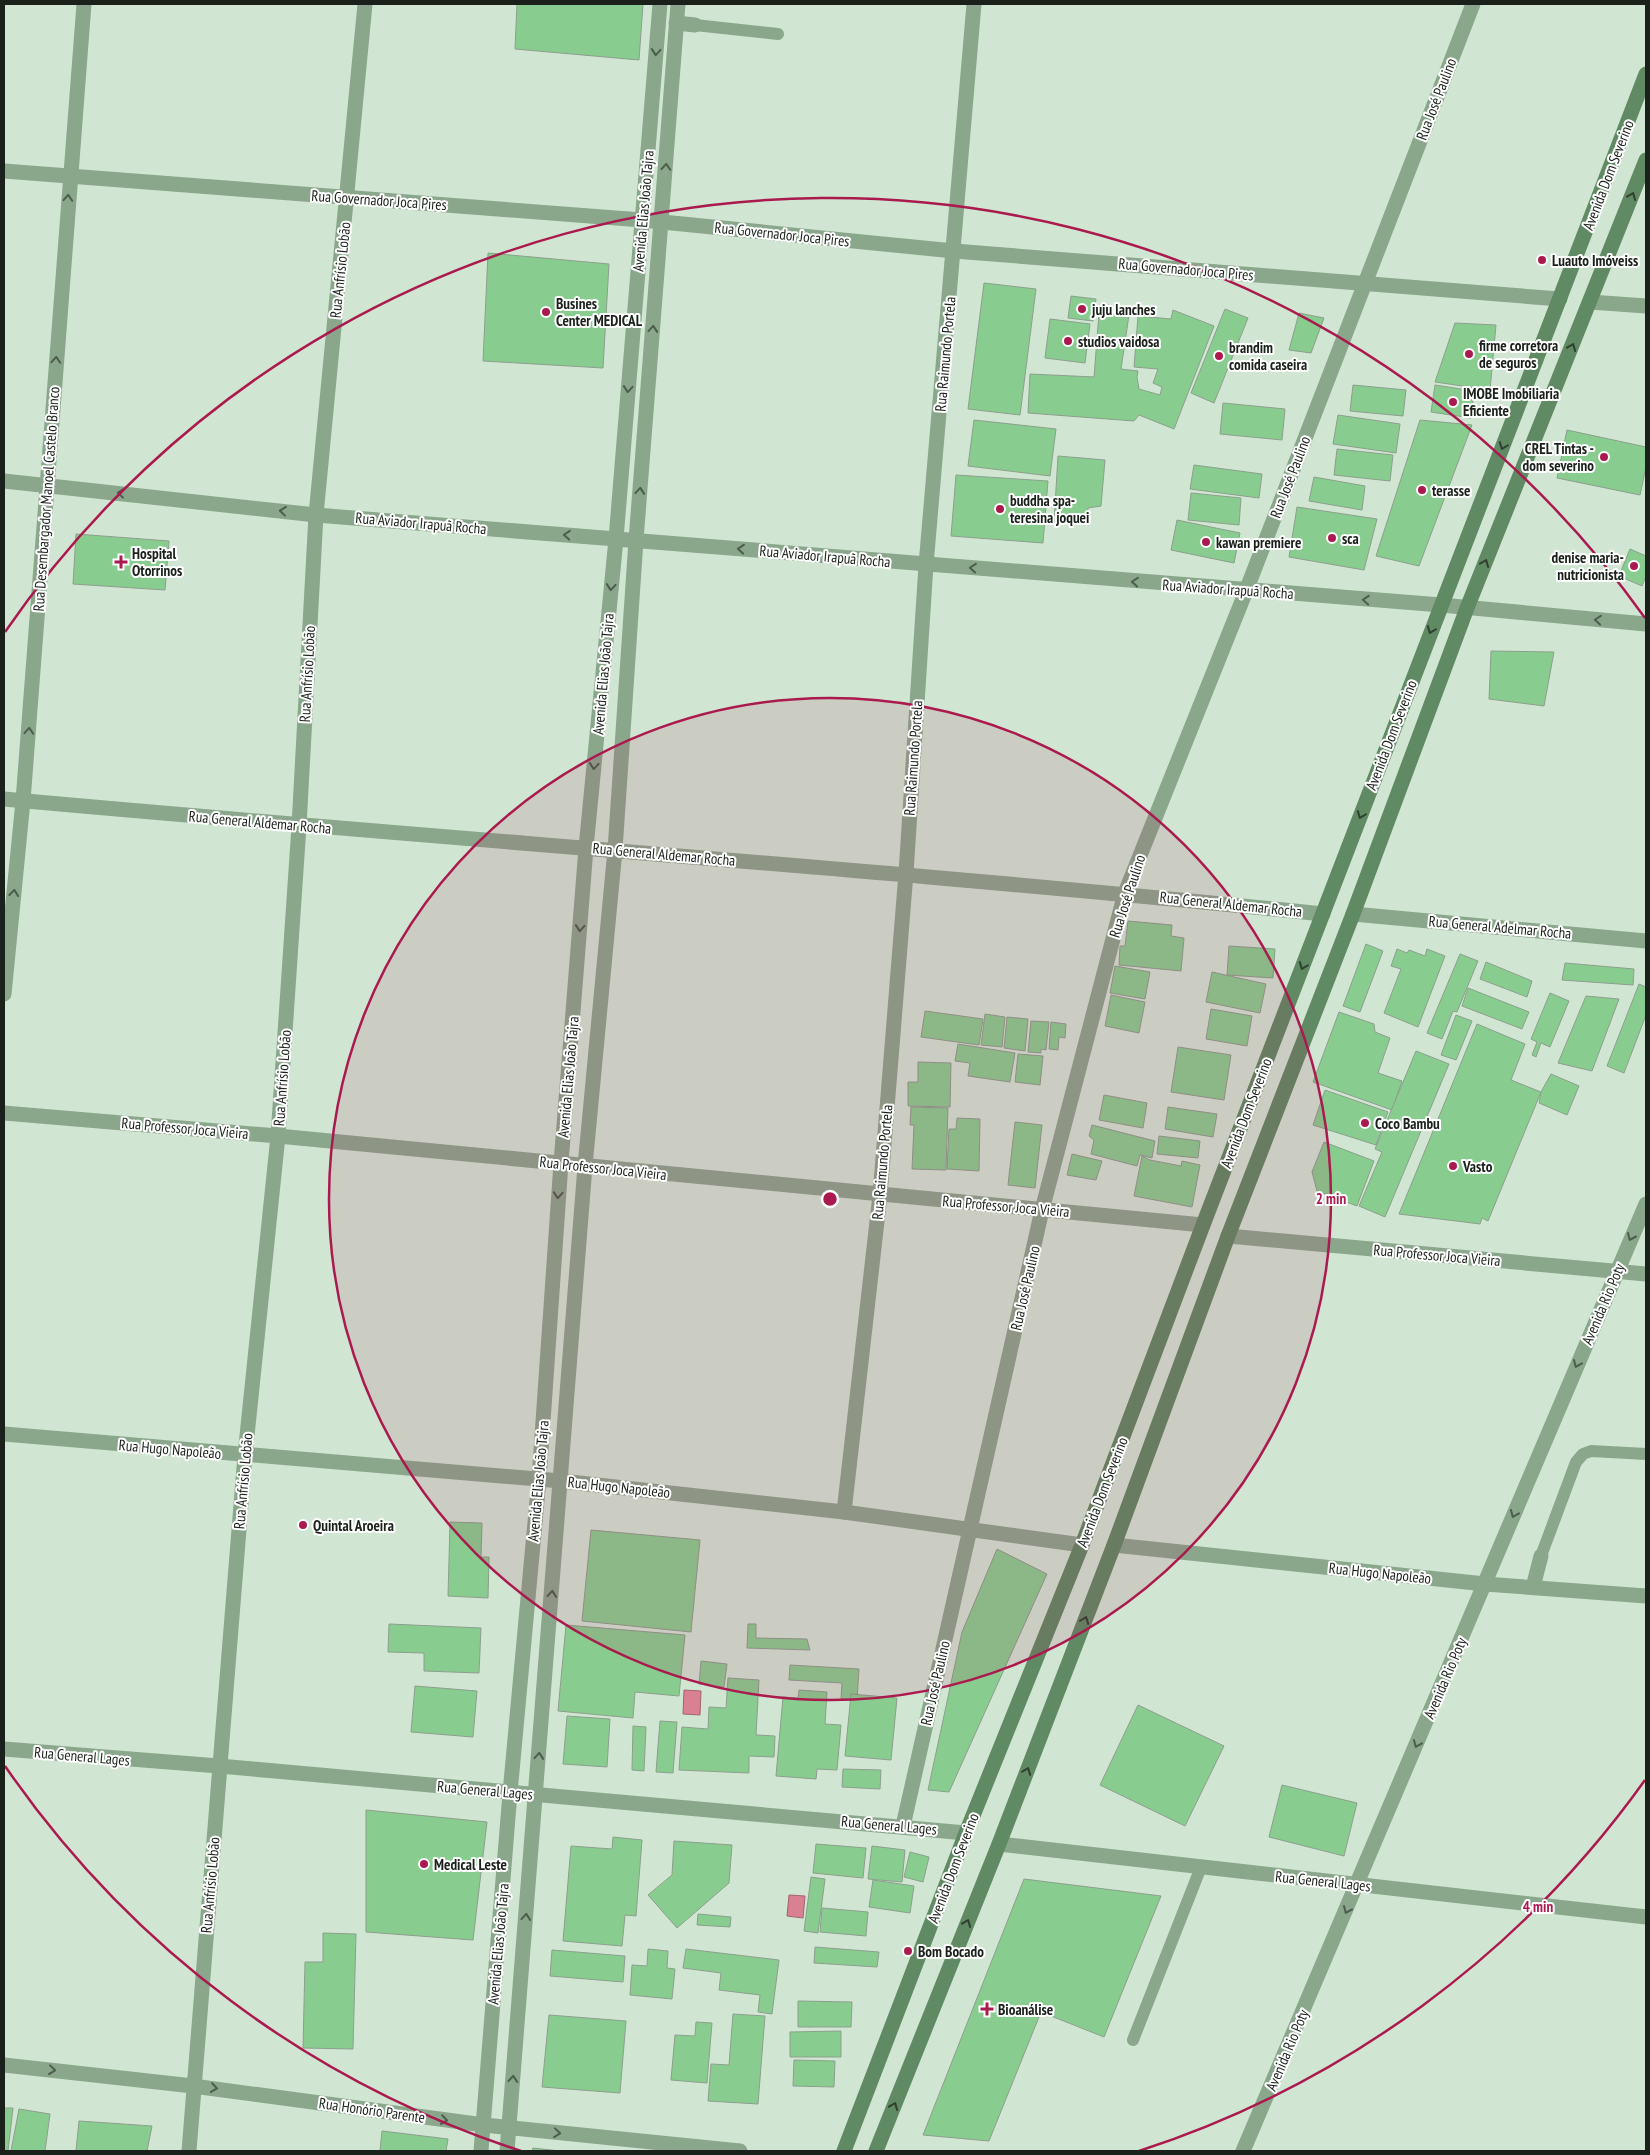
<svg xmlns="http://www.w3.org/2000/svg" width="1650" height="2155" viewBox="0 0 1650 2155" font-family="'PT Sans Narrow',sans-serif">
<style>
.water{fill:#d98093;stroke:#a0646f}
.building{fill:#88cd8f;stroke:#8c9f8d}
.lines{fill:none;stroke-linecap:round;stroke-linejoin:round}
.service{stroke:#8aa78c;stroke-width:12}
.minor{stroke:#8aa78c;stroke-width:15}
.tertiary{stroke:#8aa78c;stroke-width:15}
.secondary{stroke:#5f8a63;stroke-width:15}
.oneway{stroke:#4c5d4d}
.oneway2{stroke:#2f4030}
.ring{fill:none;stroke:#ab1a4f;stroke-width:2.5}
.poi-dot{fill:#ab1a4f;stroke:#fff;stroke-width:2}
.labels{text-anchor:middle;dominant-baseline:central;stroke-width:4;stroke-linejoin:round;paint-order:stroke}
.street-label{font-size:15px;fill:#1a211a;stroke:#fff}
.poi-label{font-size:15px;font-weight:bold;fill:#1a211a;stroke:#fff;text-anchor:start}
.centre{fill:#ab1a4f;stroke:#fff;stroke-width:2.5}
.ring-label{font-size:15px;text-anchor:middle;font-weight:bold;fill:#ab1a4f;stroke:#fff;stroke-width:4;stroke-linejoin:round;paint-order:stroke}
</style>
<rect width="100%" height="100%" fill="#d1e6d2"/>
<g class="water">
<path d="M684,1690L701,1691L700,1715L683,1714Z"/>
<path d="M789,1895L805,1896L803,1918L787,1916Z"/>
</g>
<g class="building">
<path d="M517,4H643L639,60L515,49Z"/>
<path d="M488,253L609,264L603,368L483,361Z"/>
<path d="M984,283L1036,289L1020,415L968,409Z"/>
<path d="M1071,296L1096,299L1093,321L1068,318Z"/>
<path d="M1225,309L1248,318L1214,403L1191,393Z"/>
<path d="M1173,310L1214,326L1174,429L1139,415L1134,421L1028,413L1030,374L1094,377L1099,313L1129,315L1121,369L1138,371L1137,377L1139,389L1160,395L1162,387L1153,383L1158,369L1134,367L1138,316L1171,319Z"/>
<path d="M1299,313L1324,318L1311,353L1289,350Z"/>
<path d="M1050,319L1090,324L1085,363L1045,358Z"/>
<path d="M1455,323L1496,325L1490,390L1435,382Z"/>
<path d="M1353,385L1406,390L1403,416L1350,411Z"/>
<path d="M1435,385L1474,391L1471,418L1431,412Z"/>
<path d="M1223,403L1285,409L1282,440L1220,434Z"/>
<path d="M1338,415L1400,424L1396,453L1333,444Z"/>
<path d="M974,420L1056,429L1050,476L968,466Z"/>
<path d="M1420,420L1472,425L1419,566L1376,556Z"/>
<path d="M1567,430L1646,447V467L1640,495L1557,478Z"/>
<path d="M1337,449L1393,455L1390,481L1334,475Z"/>
<path d="M1058,456L1105,460L1101,506L1088,508L1087,523L1054,522Z"/>
<path d="M1194,465L1262,474L1259,498L1190,489Z"/>
<path d="M956,475L1048,481L1043,543L951,536Z"/>
<path d="M1314,477L1365,486L1362,510L1309,501Z"/>
<path d="M1191,493L1241,498L1239,525L1188,520Z"/>
<path d="M1297,507L1377,519L1364,570L1289,557Z"/>
<path d="M1177,520L1240,533L1234,563L1171,550Z"/>
<path d="M76,534L169,541L165,590L73,584Z"/>
<path d="M1630,549L1646,556V576L1642,586L1619,576Z"/>
<path d="M1491,651L1554,652L1544,706L1489,699Z"/>
<path d="M1128,921L1172,925L1171,936L1184,938L1181,971L1119,965L1120,946H1125Z"/>
<path d="M1366,944L1383,951L1360,1012L1343,1006Z"/>
<path d="M1229,946L1275,949L1273,978L1227,975Z"/>
<path d="M1397,949L1407,953L1409,950L1425,956L1427,949L1445,956L1418,1027L1384,1013L1401,969L1391,966Z"/>
<path d="M1460,954L1478,961L1457,1012L1453,1011L1442,1039L1427,1033Z"/>
<path d="M1486,962L1532,981L1527,997L1480,979Z"/>
<path d="M1565,963L1634,969L1633,985L1562,980Z"/>
<path d="M1115,966L1150,972L1145,999L1110,993Z"/>
<path d="M1212,972L1266,984L1260,1013L1206,1002Z"/>
<path d="M1639,984L1646,987V1015L1624,1073L1607,1066Z"/>
<path d="M1468,988L1529,1012L1522,1029L1462,1006Z"/>
<path d="M1550,993L1569,1001L1550,1047L1541,1043L1536,1057L1532,1055L1537,1042L1531,1039Z"/>
<path d="M1111,995L1145,1002L1139,1033L1105,1026Z"/>
<path d="M1586,996L1619,999L1592,1071L1558,1063Z"/>
<path d="M1211,1009L1252,1016L1247,1046L1206,1039Z"/>
<path d="M925,1011L983,1019L979,1045L921,1037Z"/>
<path d="M1339,1012L1374,1024L1375,1032L1390,1038L1378,1073L1402,1081L1392,1110L1313,1082Z"/>
<path d="M985,1014L1005,1017L1002,1047L981,1045Z"/>
<path d="M1456,1015L1472,1021L1456,1060L1441,1055Z"/>
<path d="M1007,1017L1028,1019L1025,1051L1004,1048Z"/>
<path d="M1031,1021L1049,1022L1046,1050L1041,1049V1053L1028,1052Z"/>
<path d="M1051,1022L1066,1024L1065,1038L1059,1037L1058,1050L1049,1049Z"/>
<path d="M1477,1024L1525,1044L1511,1080L1541,1092L1488,1221L1482,1218L1480,1224L1399,1214Z"/>
<path d="M958,1044L1015,1053L1010,1082L968,1076L970,1063L955,1061Z"/>
<path d="M1178,1047L1231,1055L1224,1100L1171,1092Z"/>
<path d="M1416,1051L1449,1064L1385,1217L1359,1206L1382,1152L1375,1149Z"/>
<path d="M1018,1054L1043,1056L1040,1085L1015,1082Z"/>
<path d="M918,1062L951,1063L950,1107L908,1106V1082H918Z"/>
<path d="M1551,1074L1579,1086L1567,1115L1539,1103L1541,1092Z"/>
<path d="M1325,1090L1388,1112L1376,1145L1313,1125Z"/>
<path d="M1104,1095L1147,1103L1143,1128L1099,1120Z"/>
<path d="M911,1107L948,1108L946,1170L912,1169L914,1125H910Z"/>
<path d="M1168,1107L1217,1114L1213,1137L1165,1129Z"/>
<path d="M957,1118L980,1119L979,1171L947,1169L949,1129H956Z"/>
<path d="M1015,1122L1042,1125L1035,1188L1008,1185Z"/>
<path d="M1092,1125L1155,1141L1152,1158L1140,1155L1137,1166L1091,1154L1094,1140L1089,1136Z"/>
<path d="M1159,1136L1200,1141L1198,1158L1157,1154Z"/>
<path d="M1324,1142L1374,1161L1357,1206L1317,1191L1312,1172Z"/>
<path d="M1072,1154L1102,1161L1096,1180L1067,1175Z"/>
<path d="M1142,1156L1150,1160L1181,1166L1182,1161L1200,1165L1192,1207L1134,1196Z"/>
<path d="M450,1522L482,1523L481,1557H489L488,1598L448,1596Z"/>
<path d="M591,1530L700,1540L691,1632L582,1621Z"/>
<path d="M997,1549L1047,1574L949,1792L928,1790L962,1632Z"/>
<path d="M389,1624L481,1628L479,1673L424,1671V1653L388,1652Z"/>
<path d="M748,1624H756V1638L807,1639L810,1650L747,1648Z"/>
<path d="M566,1625L685,1635L679,1696L635,1692L633,1718L558,1711Z"/>
<path d="M701,1661L727,1664L724,1687L699,1684Z"/>
<path d="M790,1665L859,1669L857,1700L841,1699L842,1683L789,1680Z"/>
<path d="M728,1678L759,1680L756,1735L775,1736L774,1757L749,1756V1773L679,1770L682,1727L708,1729L709,1707L726,1708Z"/>
<path d="M415,1686L477,1691L473,1737L411,1732Z"/>
<path d="M799,1690L827,1692L825,1724L841,1725L837,1770L817,1769L816,1779L776,1776L783,1697L798,1698Z"/>
<path d="M851,1694L897,1698L891,1760L845,1756Z"/>
<path d="M1138,1705L1224,1746L1185,1826L1100,1785Z"/>
<path d="M567,1716L610,1719L607,1767L563,1764Z"/>
<path d="M660,1721L677,1722L673,1773L656,1772Z"/>
<path d="M633,1726L646,1727L644,1771L632,1770Z"/>
<path d="M843,1769L881,1770L880,1789L842,1787Z"/>
<path d="M1282,1785L1357,1803L1344,1856L1269,1837Z"/>
<path d="M366,1810L487,1822L473,1940L366,1932Z"/>
<path d="M613,1837L642,1840L636,1916L625,1915L622,1946L563,1941L571,1846L612,1849Z"/>
<path d="M674,1841L732,1845L729,1883L677,1928L648,1895L672,1875Z"/>
<path d="M816,1844L866,1848L863,1878L813,1873Z"/>
<path d="M872,1846L905,1850L902,1882L868,1879Z"/>
<path d="M910,1852L929,1857L923,1882L904,1877Z"/>
<path d="M811,1877L825,1879L818,1933L804,1931Z"/>
<path d="M1024,1879L1161,1896L1104,2037L1041,2012L989,2141L923,2135Z"/>
<path d="M873,1880L914,1886L910,1913L869,1907Z"/>
<path d="M822,1908L868,1912L866,1936L820,1932Z"/>
<path d="M698,1914L731,1917L730,1927L697,1925Z"/>
<path d="M323,1933L356,1934L353,2049L303,2048L305,1962H323Z"/>
<path d="M815,1947L879,1952L877,1967L814,1963Z"/>
<path d="M648,1949L668,1951L667,1968L675,1969L672,1999L630,1995L632,1965L647,1966Z"/>
<path d="M686,1949L779,1960L772,2014L758,2012L760,1995L719,1990L721,1973L683,1968Z"/>
<path d="M552,1950L625,1956L623,1982L550,1976Z"/>
<path d="M798,2001L852,2002L851,2027H798Z"/>
<path d="M733,2014L765,2016L758,2104L708,2101L711,2064L729,2065Z"/>
<path d="M549,2015L626,2021L620,2093L542,2087Z"/>
<path d="M696,2022L712,2023L707,2083L671,2080L675,2035L695,2036Z"/>
<path d="M841,2031V2057H790V2032Z"/>
<path d="M794,2060L835,2061L834,2087L793,2086Z"/>
<path d="M4,2108H13L8,2151H4Z"/>
<path d="M19,2109L50,2114L45,2151H11Z"/>
<path d="M79,2121L152,2126L147,2151H76Z"/>
<path d="M382,2131L448,2139L446,2151H380Z"/>
<path d="M533,2148L560,2151H532Z"/>
</g>
<g class="lines">
<g class="service">
<path d="M695,25L778,34"/>
<path d="M1541,1556L1576,1462L1583,1454L1591,1451L1646,1454"/>
<path d="M1133,2040L1201,1867"/>
</g>
<g class="minor">
<path d="M676,23L695,25"/>
<path d="M4,171L642,220L954,251L1560,299"/>
<path d="M1590,302L1646,306"/>
<path d="M4,799C443,839 884,869 1323,914"/>
<path d="M1353,914L1646,941"/>
<path d="M4,994L23,801L84,4"/>
<path d="M4,1113L278,1136L1203,1225"/>
<path d="M1228,1236L1646,1274"/>
<path d="M4,1434L561,1481L844,1512L1082,1545"/>
<path d="M844,1512L880,1195L906,873L926,565L974,4"/>
<path d="M1114,1545L1485,1584L1646,1596"/>
<path d="M1533,1587L1541,1556"/>
<path d="M4,1749L219,1766L966,1833"/>
<path d="M903,1826L1042,1210L1125,893L1246,591L1473,4"/>
<path d="M999,1844L1646,1917"/>
<path d="M4,2065L193,2086L484,2125L740,2151"/>
<path d="M189,2151L245,1455L278,1136L299,826L316,515L365,4"/>
<path d="M1243,2151L1646,1204"/>
</g>
<g class="tertiary">
<path d="M4,481L316,515L1441,605L1646,624"/>
<path d="M481,2151L510,1793L539,1479L561,1163L586,848L616,539L660,4"/>
<path d="M507,2151L585,1166L615,850L636,540L678,4"/>
</g>
<g class="secondary">
<path d="M844,2151L966,1833L1082,1545L1203,1225L1646,74"/>
<path d="M876,2151L999,1844L1114,1545L1228,1236L1353,914L1467,608L1646,160"/>
</g>
</g>
<defs><path id="oneway-chevron" d="M-2-3.5L2.5 0L-2 3.5" fill="none" stroke-width="1.6" stroke-linecap="round" stroke-linejoin="round" transform="scale(1.25)"/></defs>
<g class="oneway">
<use href="#oneway-chevron" transform="translate(656 52) rotate(95)"/>
<use href="#oneway-chevron" transform="translate(666 167) rotate(-86)"/>
<use href="#oneway-chevron" transform="translate(68 198) rotate(-86)"/>
<use href="#oneway-chevron" transform="translate(653 329) rotate(-85)"/>
<use href="#oneway-chevron" transform="translate(56 360) rotate(-86)"/>
<use href="#oneway-chevron" transform="translate(628 389) rotate(95)"/>
<use href="#oneway-chevron" transform="translate(640 491) rotate(-85)"/>
<use href="#oneway-chevron" transform="translate(121 493) rotate(-174)"/>
<use href="#oneway-chevron" transform="translate(283 511) rotate(-174)"/>
<use href="#oneway-chevron" transform="translate(567 535) rotate(-175)"/>
<use href="#oneway-chevron" transform="translate(741 549) rotate(-175)"/>
<use href="#oneway-chevron" transform="translate(973 568) rotate(-175)"/>
<use href="#oneway-chevron" transform="translate(1135 582) rotate(-175)"/>
<use href="#oneway-chevron" transform="translate(611 587) rotate(95)"/>
<use href="#oneway-chevron" transform="translate(1366 600) rotate(-176)"/>
<use href="#oneway-chevron" transform="translate(1598 620) rotate(-175)"/>
<use href="#oneway-chevron" transform="translate(29 731) rotate(-86)"/>
<use href="#oneway-chevron" transform="translate(594 766) rotate(95)"/>
<use href="#oneway-chevron" transform="translate(14 893) rotate(-84)"/>
<use href="#oneway-chevron" transform="translate(580 928) rotate(95)"/>
<use href="#oneway-chevron" transform="translate(558 1195) rotate(94)"/>
<use href="#oneway-chevron" transform="translate(1631 1237) rotate(114)"/>
<use href="#oneway-chevron" transform="translate(1577 1364) rotate(113)"/>
<use href="#oneway-chevron" transform="translate(1514 1514) rotate(113)"/>
<use href="#oneway-chevron" transform="translate(552 1594) rotate(-85)"/>
<use href="#oneway-chevron" transform="translate(1417 1744) rotate(113)"/>
<use href="#oneway-chevron" transform="translate(539 1756) rotate(-85)"/>
<use href="#oneway-chevron" transform="translate(1347 1910) rotate(113)"/>
<use href="#oneway-chevron" transform="translate(526 1917) rotate(-85)"/>
<use href="#oneway-chevron" transform="translate(52 2070) rotate(6)"/>
<use href="#oneway-chevron" transform="translate(513 2079) rotate(-85)"/>
<use href="#oneway-chevron" transform="translate(214 2088) rotate(8)"/>
<use href="#oneway-chevron" transform="translate(444 2120) rotate(8)"/>
<use href="#oneway-chevron" transform="translate(557 2133) rotate(6)"/>
</g>
<g class="oneway2">
<use href="#oneway-chevron" transform="translate(1632 196) rotate(-68)"/>
<use href="#oneway-chevron" transform="translate(1572 347) rotate(-68)"/>
<use href="#oneway-chevron" transform="translate(1503 446) rotate(111)"/>
<use href="#oneway-chevron" transform="translate(1485 563) rotate(-68)"/>
<use href="#oneway-chevron" transform="translate(1431 630) rotate(111)"/>
<use href="#oneway-chevron" transform="translate(1361 815) rotate(111)"/>
<use href="#oneway-chevron" transform="translate(1303 966) rotate(111)"/>
<use href="#oneway-chevron" transform="translate(1085 1620) rotate(-69)"/>
<use href="#oneway-chevron" transform="translate(1027 1771) rotate(-69)"/>
<use href="#oneway-chevron" transform="translate(967 1923) rotate(-68)"/>
<use href="#oneway-chevron" transform="translate(894 2106) rotate(-68)"/>
</g>
<circle cx="830" cy="1199" r="501" fill="#ab1a4f" fill-opacity=".12"/>
<g class="ring">
<circle cx="830" cy="1199" r="501"/>
<path d="M1645 1780A1001 1001 0 0 1 1139 2151M521 2151A1001 1001 0 0 1 5 1766M5 632A1001 1001 0 0 1 1645 618"/>
</g>
<g class="poi-dot">
<circle cx="1542" cy="260" r="5"/>
<circle cx="1082" cy="309" r="5"/>
<circle cx="546" cy="312" r="5"/>
<circle cx="1068" cy="341" r="5"/>
<circle cx="1469" cy="354" r="5"/>
<circle cx="1219" cy="356" r="5"/>
<circle cx="1453" cy="402" r="5"/>
<circle cx="1604" cy="457" r="5"/>
<circle cx="1422" cy="490" r="5"/>
<circle cx="1000" cy="509" r="5"/>
<circle cx="1332" cy="538" r="5"/>
<circle cx="1206" cy="542" r="5"/>
<path d="M118.5 554.5h5v5h5v5h-5v5h-5v-5h-5v-5h5z"/>
<circle cx="1634" cy="566" r="5"/>
<circle cx="1365" cy="1123" r="5"/>
<circle cx="1453" cy="1166" r="5"/>
<circle cx="303" cy="1525" r="5"/>
<circle cx="424" cy="1864" r="5"/>
<circle cx="908" cy="1951" r="5"/>
<path d="M984.5 2001.5h5v5h5v5h-5v5h-5v-5h-5v-5h5z"/>
</g>
<g class="labels">
<g class="street-label">
<text transform="translate(1436 99) rotate(-69)">Rua José Paulino</text>
<text transform="translate(1608 175) rotate(-69)">Avenida Dom Severino</text>
<text transform="translate(379 200) rotate(4)">Rua Governador Joca Pires</text>
<text transform="translate(643 211) rotate(-85)">Avenida Elias João Tajra</text>
<text transform="translate(782 234) rotate(6)">Rua Governador Joca Pires</text>
<text transform="translate(1186 269) rotate(5)">Rua Governador Joca Pires</text>
<text transform="translate(340 270) rotate(-84)">Rua Anfrísio Lobão</text>
<text transform="translate(945 354) rotate(-85)">Rua Raimundo Portela</text>
<text transform="translate(1290 477) rotate(-69)">Rua José Paulino</text>
<text transform="translate(46 499) rotate(-86)">Rua Desembargador Manoel Castelo Branco</text>
<text transform="translate(421 523) rotate(5)">Rua Aviador Irapuã Rocha</text>
<text transform="translate(825 556) rotate(5)">Rua Aviador Irapuã Rocha</text>
<text transform="translate(1228 589) rotate(4)">Rua Aviador Irapuã Rocha</text>
<text transform="translate(307 674) rotate(-87)">Rua Anfrísio Lobão</text>
<text transform="translate(603 674) rotate(-85)">Avenida Elias João Tajra</text>
<text transform="translate(1391 735) rotate(-69)">Avenida Dom Severino</text>
<text transform="translate(913 758) rotate(-86)">Rua Raimundo Portela</text>
<text transform="translate(260 822) rotate(5)">Rua General Aldemar Rocha</text>
<text transform="translate(664 854) rotate(5)">Rua General Aldemar Rocha</text>
<text transform="translate(1127 896) rotate(-72)">Rua José Paulino</text>
<text transform="translate(1231 904) rotate(6)">Rua General Aldemar Rocha</text>
<text transform="translate(1500 927) rotate(5)">Rua General Adelmar Rocha</text>
<text transform="translate(568 1077) rotate(-85)">Avenida Elias João Tajra</text>
<text transform="translate(282 1078) rotate(-86)">Rua Anfrísio Lobão</text>
<text transform="translate(1246 1113) rotate(-69)">Avenida Dom Severino</text>
<text transform="translate(185 1128) rotate(5)">Rua Professor Joca Vieira</text>
<text transform="translate(882 1162) rotate(-85)">Rua Raimundo Portela</text>
<text transform="translate(603 1168) rotate(6)">Rua Professor Joca Vieira</text>
<text transform="translate(1006 1206) rotate(5)">Rua Professor Joca Vieira</text>
<text transform="translate(1437 1255) rotate(5)">Rua Professor Joca Vieira</text>
<text transform="translate(1025 1288) rotate(-77)">Rua José Paulino</text>
<text transform="translate(1603 1304) rotate(-67)">Avenida Rio Poty</text>
<text transform="translate(170 1449) rotate(5)">Rua Hugo Napoleão</text>
<text transform="translate(243 1481) rotate(-85)">Rua Anfrísio Lobão</text>
<text transform="translate(538 1481) rotate(-85)">Avenida Elias João Tajra</text>
<text transform="translate(619 1487) rotate(6)">Rua Hugo Napoleão</text>
<text transform="translate(1102 1492) rotate(-69)">Avenida Dom Severino</text>
<text transform="translate(1380 1573) rotate(6)">Rua Hugo Napoleão</text>
<text transform="translate(1445 1678) rotate(-67)">Avenida Rio Poty</text>
<text transform="translate(935 1683) rotate(-77)">Rua José Paulino</text>
<text transform="translate(82 1756) rotate(5)">Rua General Lages</text>
<text transform="translate(485 1790) rotate(5)">Rua General Lages</text>
<text transform="translate(889 1825) rotate(5)">Rua General Lages</text>
<text transform="translate(953 1868) rotate(-69)">Avenida Dom Severino</text>
<text transform="translate(1323 1881) rotate(6)">Rua General Lages</text>
<text transform="translate(210 1885) rotate(-85)">Rua Anfrísio Lobão</text>
<text transform="translate(498 1944) rotate(-85)">Avenida Elias João Tajra</text>
<text transform="translate(1287 2050) rotate(-67)">Avenida Rio Poty</text>
<text transform="translate(372 2110) rotate(8)">Rua Honório Parente</text>
</g>
<g class="poi-label">
<text x="1552" y="260">Luauto Imóveiss</text>
<text x="556" y="303">Busines<tspan x="556" dy="17">Center MEDICAL</tspan></text>
<text x="1092" y="309">juju lanches</text>
<text x="1078" y="341">studios vaidosa</text>
<text x="1479" y="345">firme corretora<tspan x="1479" dy="17">de seguros</tspan></text>
<text x="1229" y="347">brandim<tspan x="1229" dy="17">comida caseira</tspan></text>
<text x="1463" y="393">IMOBE Imobiliaria<tspan x="1463" dy="17">Eficiente</tspan></text>
<text x="1594" y="448" text-anchor="end">CREL Tintas -<tspan x="1594" dy="17">dom severino</tspan></text>
<text x="1432" y="490">terasse</text>
<text x="1010" y="500">buddha spa-<tspan x="1010" dy="17">teresina joquei</tspan></text>
<text x="1342" y="538">sca</text>
<text x="1216" y="542">kawan premiere</text>
<text x="132" y="553">Hospital<tspan x="132" dy="17">Otorrinos</tspan></text>
<text x="1624" y="557" text-anchor="end">denise maria-<tspan x="1624" dy="17">nutricionista</tspan></text>
<text x="1375" y="1123">Coco Bambu</text>
<text x="1463" y="1166">Vasto</text>
<text x="313" y="1525">Quintal Aroeira</text>
<text x="434" y="1864">Medical Leste</text>
<text x="918" y="1951">Bom Bocado</text>
<text x="998" y="2009">Bioanálise</text>
</g>
</g>
<circle cx="830" cy="1199" r="8" class="centre"/>
<g class="ring-label">
<text x="1331" y="1204">2 min</text>
<text x="1538" y="1912">4 min</text>
</g>
<rect width="1650" height="2155" fill="none" stroke="#1a211a" stroke-width="10"/>
</svg>
